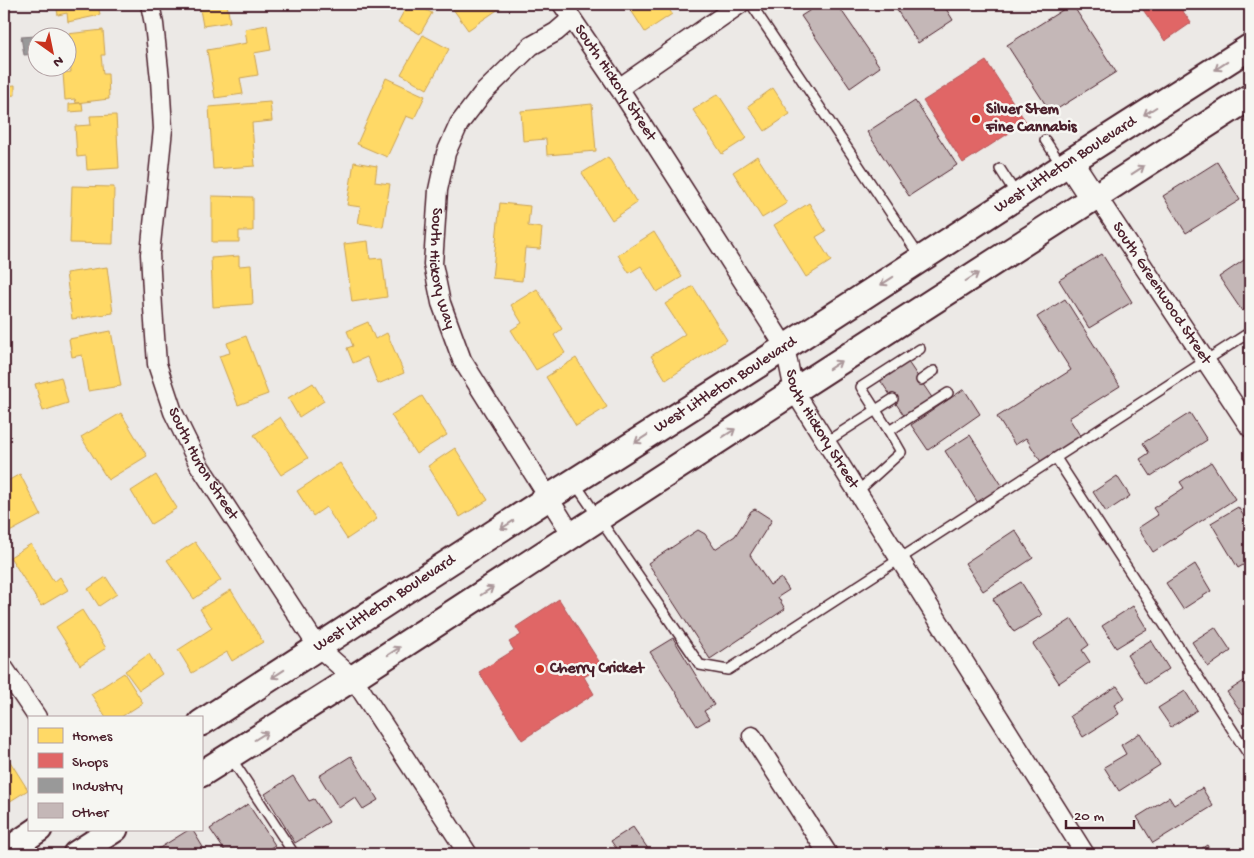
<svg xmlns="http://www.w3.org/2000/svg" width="1254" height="858" viewBox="0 0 1254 858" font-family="'Gochi Hand',sans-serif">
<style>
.homes{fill:#ffd966;stroke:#c9a154}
.shops{fill:#e06666;stroke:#b35154}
.industry{fill:#999;stroke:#817478}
.building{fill:#c4b7b7;stroke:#4a1f2b}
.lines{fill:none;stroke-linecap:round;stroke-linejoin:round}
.lane-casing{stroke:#4a1f2b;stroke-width:12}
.street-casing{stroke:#4a1f2b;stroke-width:21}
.secondary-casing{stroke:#4a1f2b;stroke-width:29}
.lane{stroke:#f6f6f2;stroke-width:9}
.street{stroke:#f6f6f2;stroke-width:18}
.secondary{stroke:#f6f6f2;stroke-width:25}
.oneway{stroke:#a99598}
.poi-dot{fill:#c8321e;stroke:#f6f6f2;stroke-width:2}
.labels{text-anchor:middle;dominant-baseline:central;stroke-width:5;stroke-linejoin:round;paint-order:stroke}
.street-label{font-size:16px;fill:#4a1f2b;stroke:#f6f6f2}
.poi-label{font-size:16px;font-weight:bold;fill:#4a1f2b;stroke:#f6f6f2;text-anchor:start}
</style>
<rect width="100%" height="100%" fill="#ece9e6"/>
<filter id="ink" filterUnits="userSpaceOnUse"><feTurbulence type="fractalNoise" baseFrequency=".02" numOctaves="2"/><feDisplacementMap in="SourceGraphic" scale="10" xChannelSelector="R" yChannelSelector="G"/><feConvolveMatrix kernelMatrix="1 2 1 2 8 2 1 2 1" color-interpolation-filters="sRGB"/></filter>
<g filter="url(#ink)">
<g class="homes">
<path d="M56,4H98L100,15L68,22L67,13L58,15Z"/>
<path d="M199,4H227L230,22L203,26Z"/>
<path d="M408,4H414L432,13L420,34L398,22Z"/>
<path d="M461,4H506L468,30L453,9Z"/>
<path d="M627,4H666L672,14L645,32Z"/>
<path d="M267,25L271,50L254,53L258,75L240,78L243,94L215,98L207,50L247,43L245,29Z"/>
<path d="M103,30L105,55H101L103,74H108L109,99L76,103L75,99L65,100L63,73L71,72L69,52H75L74,46H68L67,34Z"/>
<path d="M423,35L449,49L427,89L401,74Z"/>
<path d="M386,78L425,96L414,119L406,116L387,157L357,144Z"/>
<path d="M15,85V95L4,96V86Z"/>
<path d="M773,88L790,114L765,131L748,106Z"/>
<path d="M718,94L747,138L722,154L693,110Z"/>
<path d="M270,102L272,121L252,123L255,166L213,169L209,107Z"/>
<path d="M82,103L83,111L69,112V104Z"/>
<path d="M592,104L596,151L547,155L546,139L523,141L521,111Z"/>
<path d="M116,115L119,168L87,170L86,156L77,157L75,126L91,125L90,116Z"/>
<path d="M757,156L787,203L762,218L733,172Z"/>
<path d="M608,157L637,203L612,220L582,173Z"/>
<path d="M354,162L377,166L375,182L390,184L383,227L358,223L361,207L347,205Z"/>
<path d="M72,186L114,187L113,244L70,243Z"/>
<path d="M212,196L253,197V231H239V242H212Z"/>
<path d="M500,203L530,206L528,226L542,228L540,249L525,248L522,281L492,278Z"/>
<path d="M809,203L826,231L816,237L831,261L806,277L774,225Z"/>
<path d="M654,232L682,277L657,292L641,266L629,273L618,255Z"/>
<path d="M368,241L370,259L382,258L387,297L352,302L344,244Z"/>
<path d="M239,256V266L251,265L253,304L213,307L211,258Z"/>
<path d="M107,267L113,313L72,319L66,273Z"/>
<path d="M693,286L727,340L666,380L651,356L685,334L665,304Z"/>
<path d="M537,289L562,329L554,335L565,353L536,370L511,330L522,323L511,305Z"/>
<path d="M368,322L375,339L387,333L404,373L378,384L367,357L353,363L347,348L353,346L347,331Z"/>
<path d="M111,331L121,386L88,391L82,355L72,357L69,339Z"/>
<path d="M246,336L268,394L238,405L219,356L230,353L227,343Z"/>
<path d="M576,358L607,407L576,426L546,377Z"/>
<path d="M61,377L68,403L43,411L35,384Z"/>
<path d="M313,383L324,401L299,417L288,398Z"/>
<path d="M422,396L447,435L416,454L391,415Z"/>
<path d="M121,413L147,456L108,480L81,437Z"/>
<path d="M280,417L308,458L281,475L254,435Z"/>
<path d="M455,448L488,500L460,517L428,466Z"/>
<path d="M340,463L377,519L347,539L326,507L313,516L297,491Z"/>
<path d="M20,474L41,515L4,535V483Z"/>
<path d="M156,475L177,508L151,524L131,491Z"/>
<path d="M195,542L221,580L194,599L167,560Z"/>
<path d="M31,544L54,582L60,577L68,590L41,606L10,557Z"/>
<path d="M106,577L117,594L99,606L88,589Z"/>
<path d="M231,590L263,642L232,661L227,652L192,673L178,650L212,628L200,609Z"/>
<path d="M82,610L106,648L80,665L56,627Z"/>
<path d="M149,654L162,674L139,690L125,671Z"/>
<path d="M124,673L143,703L121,717H106L91,694Z"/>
<path d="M4,752L28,790L4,805Z"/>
</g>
<g class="shops">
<path d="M1139,4H1178L1191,23L1165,41Z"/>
<path d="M986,61L1026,122L963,163L923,101Z"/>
<path d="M559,599L602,666L584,677L594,694L522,740L479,672L514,650L509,642L521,635L516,627Z"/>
</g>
<path class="industry" d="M36,36L38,42V60L37,54L24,55L21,37Z"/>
<g class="building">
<path d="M820,4H837L880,67L850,88L801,16Z"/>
<path d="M893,4H943L953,20L918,43Z"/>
<path d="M1072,4L1116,72L1051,113L1007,45Z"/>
<path d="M915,101L957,165L909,196L867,132Z"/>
<path d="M1217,162L1240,200L1186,233L1163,196Z"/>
<path d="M1102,254L1132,302L1089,328L1059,280Z"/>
<path d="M1250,256V306L1242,311L1219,277Z"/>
<path d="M1065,299L1120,386L1069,418L1081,437L1041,462L1026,438L1015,445L997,417L1071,370L1037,317Z"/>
<path d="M908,362L933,399L905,417L880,380Z"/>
<path d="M964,389L980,414L928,450L911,425Z"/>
<path d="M1190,413L1207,440L1151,476L1140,459L1149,453L1143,443Z"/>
<path d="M970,435L1003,487L978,503L945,451Z"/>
<path d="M1211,462L1235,499L1153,552L1138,528L1158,515L1153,508L1184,488L1180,482Z"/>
<path d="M1117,476L1130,496L1106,512L1093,492Z"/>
<path d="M1238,507L1245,518L1250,515V561L1238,568L1211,523Z"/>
<path d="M755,509L772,520L750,555L770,585L781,578L789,590L778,597L785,609L710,659L648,563L698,530L705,534L715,549L735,536L751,511Z"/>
<path d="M1015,530L1033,558L983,591L965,563Z"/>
<path d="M1195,564L1211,591L1183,609L1166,583Z"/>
<path d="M1021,582L1042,615L1014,632L993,599Z"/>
<path d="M1133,606L1147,629L1116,648L1102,626Z"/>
<path d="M1072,619L1089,645L1082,650L1090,662L1059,683L1033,644Z"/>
<path d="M1215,627L1231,651L1208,667L1192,642Z"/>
<path d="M673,638L714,705L704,711L709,719L697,726L650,652Z"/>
<path d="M1151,640L1169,669L1145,684L1127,655Z"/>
<path d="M1247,679L1250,685V709L1243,714L1227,692Z"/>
<path d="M1117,686L1125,698L1114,705L1119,714L1083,737L1070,716Z"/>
<path d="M1185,691L1197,710L1171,727L1158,708Z"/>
<path d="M1140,733L1160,765L1119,791L1104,767L1126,754L1121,745Z"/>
<path d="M351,756L378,800L363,809L355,797L339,808L319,776Z"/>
<path d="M293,776L309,801L314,799L329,822L295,843L265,794Z"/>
<path d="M1202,788L1213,806L1153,843L1137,817L1169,797L1174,805Z"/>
<path d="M248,804L275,845L261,854H227L210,829Z"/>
<path d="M633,827L651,853L649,854H620L611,841Z"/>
<path d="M190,829H192L207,854H150Z"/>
<path d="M1207,845L1212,854H1193Z"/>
</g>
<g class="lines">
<g class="lane-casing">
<g id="lane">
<path d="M751,4L920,257"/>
<path d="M1045,140L1085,201"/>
<path d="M1000,169L1016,194"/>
<path d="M920,349L861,387L889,431L948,393"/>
<path d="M921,380L934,371"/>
<path d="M826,442L893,399"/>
<path d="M1056,458L1250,757"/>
<path d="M574,482L700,665L728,670L1250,332"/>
<path d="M857,492L901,452L889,431"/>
<path d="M231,758L294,854"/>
</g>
</g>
<g class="street-casing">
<g id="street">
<path id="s1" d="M150,4L154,24L160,79L163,129L150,254L153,308L157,364L173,412L199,465L318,647L353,678L468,854"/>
<path id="s2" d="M562,4L619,88L785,347L794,391L1085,854"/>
<path id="s3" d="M571,19L556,32L531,46L482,94L459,124L446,153L438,190L433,264L441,303L462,360L572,535"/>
<path d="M619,88L740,4"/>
<path id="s4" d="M1073,160L1250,428"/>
<path d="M4,668L37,717"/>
<path d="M752,736L828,854"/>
</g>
</g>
<g class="secondary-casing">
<g id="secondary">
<path id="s5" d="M201,723L548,498L761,363L1073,160L1250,47"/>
<path d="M201,774L353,678L794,391L1250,97"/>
<path d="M4,853L39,829"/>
<path d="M76,854L115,829"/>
</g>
</g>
<use href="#lane" class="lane"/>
<use href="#street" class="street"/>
<use href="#secondary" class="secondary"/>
</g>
<defs><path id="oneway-shaft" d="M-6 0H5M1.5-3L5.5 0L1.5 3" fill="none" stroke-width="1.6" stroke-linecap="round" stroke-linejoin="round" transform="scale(1.25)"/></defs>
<g class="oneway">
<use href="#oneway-shaft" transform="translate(1221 66) rotate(147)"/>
<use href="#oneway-shaft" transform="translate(1150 111) rotate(148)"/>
<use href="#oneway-shaft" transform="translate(1138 170) rotate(-33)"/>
<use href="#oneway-shaft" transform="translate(972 277) rotate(-32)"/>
<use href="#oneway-shaft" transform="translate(887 281) rotate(147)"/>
<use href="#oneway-shaft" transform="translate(835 365) rotate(-33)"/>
<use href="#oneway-shaft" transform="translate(729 433) rotate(-33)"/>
<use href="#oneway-shaft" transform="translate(641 439) rotate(147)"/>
<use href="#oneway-shaft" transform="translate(507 525) rotate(147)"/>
<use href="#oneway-shaft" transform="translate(487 591) rotate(-33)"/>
<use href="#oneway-shaft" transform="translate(394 651) rotate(-33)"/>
<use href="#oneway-shaft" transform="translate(278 674) rotate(147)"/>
<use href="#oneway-shaft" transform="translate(261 736) rotate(-32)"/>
</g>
</g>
<g class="poi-dot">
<circle cx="976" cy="119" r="5"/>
<circle cx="540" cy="669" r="5"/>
</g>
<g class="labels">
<g class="street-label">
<text stroke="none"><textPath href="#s2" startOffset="95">South Hickory Street</textPath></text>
<text stroke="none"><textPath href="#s5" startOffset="1029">West Littleton Boulevard</textPath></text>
<text stroke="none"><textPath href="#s3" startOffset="304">South Hickory Way</textPath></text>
<text stroke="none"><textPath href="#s4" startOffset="160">South Greenwood Street</textPath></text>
<text stroke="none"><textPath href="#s5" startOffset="624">West Littleton Boulevard</textPath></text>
<text stroke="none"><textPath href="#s2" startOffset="500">South Hickory Street</textPath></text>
<text stroke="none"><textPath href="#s1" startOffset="472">South Huron Street</textPath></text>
<text stroke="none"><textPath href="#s5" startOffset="219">West Littleton Boulevard</textPath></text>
</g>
<g class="poi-label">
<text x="986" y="110">Silver Stem<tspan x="986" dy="18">Fine Cannabis</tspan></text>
<text x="550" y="669">Cherry Cricket</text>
</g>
</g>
<rect width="1254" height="858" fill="none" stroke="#f6f6f2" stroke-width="20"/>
<rect x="10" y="10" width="1234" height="838" fill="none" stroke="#4a1f2b" stroke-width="2" filter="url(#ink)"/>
<rect x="28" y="716" width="175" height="115" fill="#f6f6f2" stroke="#b1a0a2"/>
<rect x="38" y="728" width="25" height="15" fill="#ffd966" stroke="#b1a0a2"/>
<text x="72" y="740" font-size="15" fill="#4a1f2b">Homes</text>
<rect x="38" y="753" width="25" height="15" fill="#e06666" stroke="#b1a0a2"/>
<text x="72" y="766" font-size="15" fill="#4a1f2b">Shops</text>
<rect x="38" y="778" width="25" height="15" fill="#999999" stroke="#b1a0a2"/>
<text x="72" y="790" font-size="15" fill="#4a1f2b">Industry</text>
<rect x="38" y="803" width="25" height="15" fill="#c4b7b7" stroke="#b1a0a2"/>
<text x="72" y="816" font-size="15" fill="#4a1f2b">Other</text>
<g transform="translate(52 52) rotate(147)"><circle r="24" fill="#f6f6f2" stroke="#b1a0a2"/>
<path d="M0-4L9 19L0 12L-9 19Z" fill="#c8321e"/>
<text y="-8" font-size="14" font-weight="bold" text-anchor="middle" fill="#4a1f2b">N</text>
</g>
<path d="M1066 820v8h68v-8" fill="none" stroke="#4a1f2b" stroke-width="2.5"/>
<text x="1074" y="820" font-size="15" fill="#4a1f2b" stroke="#f6f6f2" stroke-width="4" paint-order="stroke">20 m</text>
</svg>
